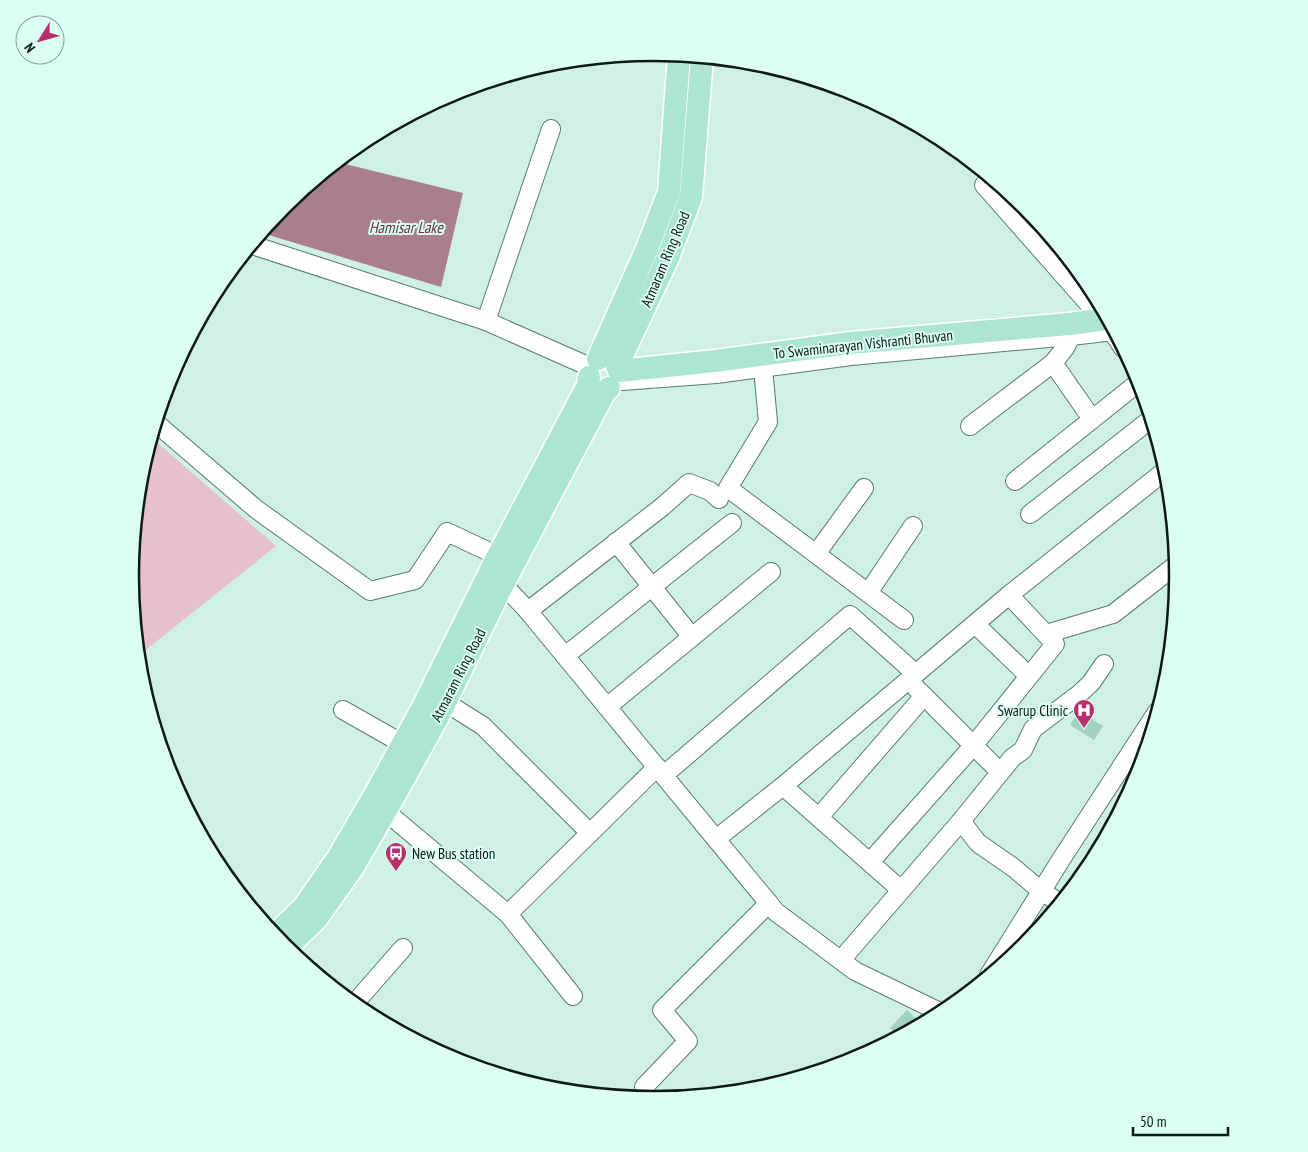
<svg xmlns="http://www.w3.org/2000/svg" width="1308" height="1152" viewBox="0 0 1308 1152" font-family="'PT Sans Narrow',sans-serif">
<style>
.green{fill:#e6c0cb}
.water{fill:#a97f8d}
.building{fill:#a3d1bf}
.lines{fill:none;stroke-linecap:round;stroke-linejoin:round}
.minor-casing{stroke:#5b7b6f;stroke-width:20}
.major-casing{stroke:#fff;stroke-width:25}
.minor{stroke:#fff;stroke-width:18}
.major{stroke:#ade5d3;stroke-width:22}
.labels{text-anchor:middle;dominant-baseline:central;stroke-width:4;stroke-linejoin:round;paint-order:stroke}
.street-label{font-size:15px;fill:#0c1915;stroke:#dbfff1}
.poi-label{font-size:15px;fill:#0c1915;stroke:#dbfff1;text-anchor:end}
.water-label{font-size:16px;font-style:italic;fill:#672e44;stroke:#dbfff1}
.rim{fill:none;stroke:#0c1915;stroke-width:2.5}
</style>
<rect width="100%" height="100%" fill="#cef1e3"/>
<path class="green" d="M152,438L276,546L138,656L131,576L141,474Z"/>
<path class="water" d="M337,162L463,193L441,287L262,233L284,206Z"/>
<g class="building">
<path d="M1079,711L1103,726L1094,740L1070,725Z"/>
<path d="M907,1010L922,1024L898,1036L890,1028Z"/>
</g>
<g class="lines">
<g class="minor-casing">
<g id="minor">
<path d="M984,185L1102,319"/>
<path d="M252,245L486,321L590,367"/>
<path d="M486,321L551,129"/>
<path d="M1112,331L1123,348"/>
<path d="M1053,363L1092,419"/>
<path d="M763,368L768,422L728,488L904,620"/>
<path d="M622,381L716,374L851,356L1071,336L1114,331"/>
<path d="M156,423L256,509L370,591L415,580L447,532L498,556"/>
<path d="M970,426L1053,363L1065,348L1071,336"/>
<path d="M1015,481L1139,382"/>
<path d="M1030,514L1151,419"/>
<path d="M616,542L692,637"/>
<path d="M816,554L864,488"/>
<path d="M503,584L528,611L776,912L855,971L942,1013"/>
<path d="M868,593L913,526"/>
<path d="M528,611L662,507L689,483L710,491L719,499"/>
<path d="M975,624L1029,676"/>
<path d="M1046,634L1113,614L1176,565"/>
<path d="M565,656L732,523"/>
<path d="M916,688L1000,772"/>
<path d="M445,702L483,726L590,833"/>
<path d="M607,707L771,572"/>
<path d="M343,710L403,744"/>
<path d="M664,775L850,615L916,674"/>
<path d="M783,786L901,890"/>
<path d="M385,811L508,914L573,996"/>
<path d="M819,817L924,696"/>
<path d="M961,821L978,843L1014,868L1041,891L1060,903"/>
<path d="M716,839L783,786L1009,595L1166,470"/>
<path d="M870,862L973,746L1055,644L1009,595"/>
<path d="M508,914L657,767"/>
<path d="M841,960L961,821L1012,758L1023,750L1033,729L1078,695L1091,683L1104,664"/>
<path d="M989,975L1062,858L1157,712"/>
<path d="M354,1004L403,948"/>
<path d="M644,1087L688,1041L662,1010L769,903"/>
</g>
</g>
<g class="major-casing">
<g id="major">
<path d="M598,359L646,251L669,192L679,55"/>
<path d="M617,366L667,260L691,197L702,57"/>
<path d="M619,371L715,361L850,343L1069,324L1107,319"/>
<path d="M275,935L304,907L338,858L377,791L423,707L498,556L588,385L589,377"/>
<path d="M286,948L317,918L353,867L392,800L439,715L503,584L604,393L609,388"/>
</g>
</g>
<use href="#minor" class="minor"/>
<use href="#major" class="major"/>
</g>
<defs>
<g id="hospital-pin" transform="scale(1.125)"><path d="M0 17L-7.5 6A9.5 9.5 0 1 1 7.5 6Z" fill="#b82f6d" stroke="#dbfff1"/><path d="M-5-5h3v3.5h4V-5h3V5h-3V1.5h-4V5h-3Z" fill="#fff"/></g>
<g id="bus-pin" transform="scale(1.125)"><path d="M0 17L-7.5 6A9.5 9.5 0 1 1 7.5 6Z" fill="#b82f6d" stroke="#dbfff1"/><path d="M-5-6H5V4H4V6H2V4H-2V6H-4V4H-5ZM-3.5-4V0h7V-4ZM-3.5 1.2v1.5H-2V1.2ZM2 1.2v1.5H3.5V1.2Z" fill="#fff"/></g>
</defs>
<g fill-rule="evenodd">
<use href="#hospital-pin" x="1084" y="710"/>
<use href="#bus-pin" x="396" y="853"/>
</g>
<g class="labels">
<g class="street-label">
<text transform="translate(665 259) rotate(-67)">Atmaram Ring Road</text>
<text transform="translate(863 344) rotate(-6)">To Swaminarayan Vishranti Bhuvan</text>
<text transform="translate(458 675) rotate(-63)">Atmaram Ring Road</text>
</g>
<g class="poi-label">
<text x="1068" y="710">Swarup Clinic</text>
<text x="412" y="853" text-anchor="start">New Bus station</text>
</g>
<g class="water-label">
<text x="406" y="227">Hamisar Lake</text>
</g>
</g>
<path d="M0 0H1308V1152H0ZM139 576a515 515 0 1 1 1030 0a515 515 0 1 1-1030 0Z" fill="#dbfff1" fill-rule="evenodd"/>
<path class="rim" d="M139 576a515 515 0 1 1 1030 0a515 515 0 1 1-1030 0Z"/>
<g transform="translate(40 40) rotate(233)"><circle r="24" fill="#dbfff1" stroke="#88a399"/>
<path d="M0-4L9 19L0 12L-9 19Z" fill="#b82f6d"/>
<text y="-8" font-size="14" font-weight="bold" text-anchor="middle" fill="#0c1915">N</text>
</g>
<path d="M1133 1127v8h95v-8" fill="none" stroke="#0c1915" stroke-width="2.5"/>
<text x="1140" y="1127" font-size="15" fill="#0c1915" stroke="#dbfff1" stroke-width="4" paint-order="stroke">50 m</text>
</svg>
